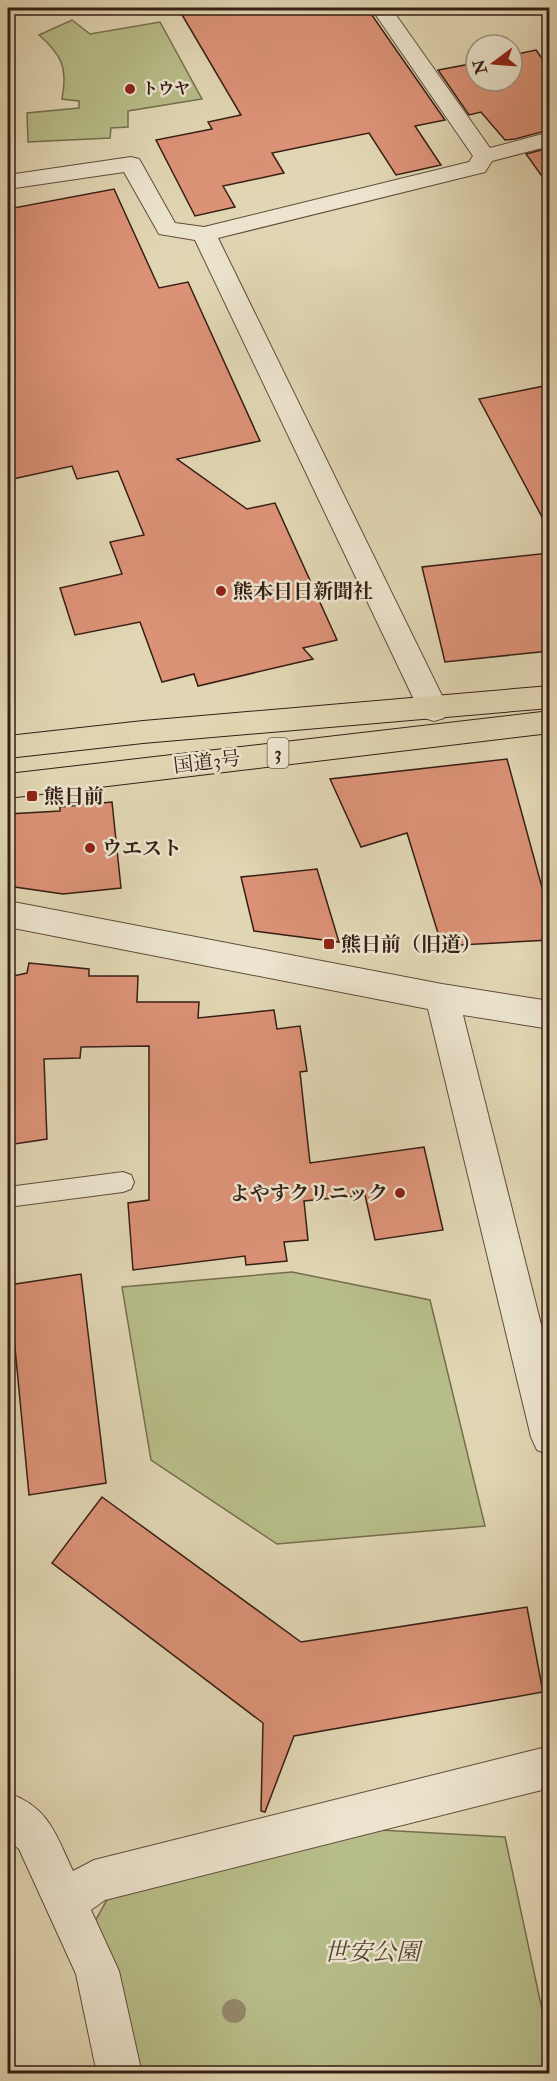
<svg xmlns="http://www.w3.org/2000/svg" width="557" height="2081" viewBox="0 0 557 2081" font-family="'IM FELL Double Pica','Noto Serif JP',serif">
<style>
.green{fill:#b7bd89;stroke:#766e4f;stroke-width:1.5}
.building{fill:#dc9277;stroke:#361e15;stroke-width:1.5}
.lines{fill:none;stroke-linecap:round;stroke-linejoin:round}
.service-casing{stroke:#614c3c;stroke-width:2}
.minor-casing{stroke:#614c3c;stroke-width:2}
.trunk-casing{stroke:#361e15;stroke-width:2}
.service{fill:#ece4ce;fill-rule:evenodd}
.minor{fill:#ece4ce;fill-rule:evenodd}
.trunk{fill:#e1d6b3;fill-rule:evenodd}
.tree{fill:#95876c}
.poi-dot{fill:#8f2418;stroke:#ece4ce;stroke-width:2}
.labels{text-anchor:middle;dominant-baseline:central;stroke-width:5;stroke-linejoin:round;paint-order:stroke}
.far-poi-label{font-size:16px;font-weight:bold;fill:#361e15;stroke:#ece4ce;text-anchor:start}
.shield{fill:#ece4ce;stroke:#6d594c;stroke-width:1.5}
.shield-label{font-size:18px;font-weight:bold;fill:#361e15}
.poi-label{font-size:20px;font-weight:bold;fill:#361e15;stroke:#ece4ce;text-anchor:start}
.street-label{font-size:20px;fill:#361e15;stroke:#ece4ce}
.near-park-label{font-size:24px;font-style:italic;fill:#564632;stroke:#ece4ce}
</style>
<rect width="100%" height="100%" fill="#e1d6b3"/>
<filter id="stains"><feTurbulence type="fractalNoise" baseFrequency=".00333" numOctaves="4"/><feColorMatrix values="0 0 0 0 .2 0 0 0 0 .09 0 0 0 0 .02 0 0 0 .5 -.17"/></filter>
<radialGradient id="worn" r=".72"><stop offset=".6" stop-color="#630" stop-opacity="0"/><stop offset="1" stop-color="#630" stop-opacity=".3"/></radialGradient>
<g class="green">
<path d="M72,20L90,34L160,22L202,99L128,111V127L111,128L110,138L28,142L27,113L79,108V101L62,99C68,68 62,55 39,35Z"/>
<path d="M292,1272L430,1300L485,1526L277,1544L151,1460L122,1287Z"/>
<path d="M362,1829L505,1837L549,2042V2073H120L93,1925L113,1889Z"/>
</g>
<g class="building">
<path d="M178,8H367L445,120L415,126L441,165L396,175L369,133L272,153L284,173L223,186L235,207L195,216L156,140L212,129L208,122L241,115Z"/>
<path d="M536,50L549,68V130L515,139L505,140L481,112L469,115L438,70L476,63V81H512V55Z"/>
<path d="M549,148V186L526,154Z"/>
<path d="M114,189L159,288L188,282L260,441L177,459L247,509L275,503L337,640L303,648L313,659L198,686L194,674L162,682L140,622L75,635L60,588L122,574L110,542L144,535L118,471L77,479L72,466L8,480V209Z"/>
<path d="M549,385V530L479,399Z"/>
<path d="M549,553V651L445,662L422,567Z"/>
<path d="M507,759L549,913V940L442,946L407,833L361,847L330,779Z"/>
<path d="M112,802L121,888L63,894L8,886V814L60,811V807Z"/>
<path d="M317,869L339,942L254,931L241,877Z"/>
<path d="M29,963L89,969V976H138L137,1002H199L198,1018L274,1010L277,1029L300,1026L307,1071L300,1072L310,1163L424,1147L443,1230L375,1240L365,1195L304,1201L308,1240L284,1242L287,1261L246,1265L245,1256L133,1270L128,1203L149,1200V1046L81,1047L80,1058L44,1059L47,1139L8,1145V977L27,973Z"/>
<path d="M81,1274L106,1483L29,1495L9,1285Z"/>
<path d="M102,1497L301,1642L527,1607L543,1692L294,1736L265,1812L261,1811L263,1723L52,1563Z"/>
</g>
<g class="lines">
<g class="service-casing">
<path id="service" d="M123,1172L131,1175L134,1182L131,1189L123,1192L8,1207V1187Z"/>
</g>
<g class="minor-casing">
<g id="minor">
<path d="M371,8H391L490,148L550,132V146L492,161L485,172L218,238L449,710L444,718L434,721L424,718L419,710L195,240L159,234L124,172L8,189V175L131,157L139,159L142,164L175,223L204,227L469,162L473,156Z"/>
<path d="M8,901L442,984L550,1001V1029L463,1015L550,1360V1455L537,1450L531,1437L428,1009L8,927Z"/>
<path d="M550,1746V1788L105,1900L91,1910L119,1971L142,2074H97L76,1974L19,1849L8,1840V1793C49,1807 56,1835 73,1871L94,1860Z"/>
</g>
</g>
<g class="trunk-casing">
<g id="trunk">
<path d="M550,686V708L143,743L8,758V736L143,721Z"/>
<path d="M550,711V733L8,798V774Z"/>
</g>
</g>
<use href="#service" class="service"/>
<use href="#minor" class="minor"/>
<use href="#trunk" class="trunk"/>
</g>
<circle class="tree" cx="234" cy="2011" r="12"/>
<g class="poi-dot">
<circle cx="130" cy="89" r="6"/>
<circle cx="221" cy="591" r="6"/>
<rect x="26" y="790" width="12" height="12" rx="3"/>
<circle cx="90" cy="848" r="6"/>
<rect x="323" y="938" width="12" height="12" rx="3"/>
<circle cx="400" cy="1193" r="6"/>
</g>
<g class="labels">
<g class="far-poi-label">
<text x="142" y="89">トウヤ</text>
</g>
<rect class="shield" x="267.5" y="738" width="21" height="30" rx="4.5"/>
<g class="shield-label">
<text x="278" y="753">3</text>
</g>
<g class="poi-label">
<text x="233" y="591">熊本日日新聞社</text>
<text x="44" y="796">熊日前</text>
<text x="102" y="848">ウエスト</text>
<text x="341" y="944">熊日前（旧道）</text>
<text x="388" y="1193" text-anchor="end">よやすクリニック</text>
</g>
<g class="street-label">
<text transform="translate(207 762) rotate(-7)">国道3号</text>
</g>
<g class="near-park-label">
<text x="372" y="1952">世安公園</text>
</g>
</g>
<rect width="557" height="2081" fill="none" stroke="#e1d6b3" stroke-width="30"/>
<rect x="9" y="9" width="539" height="2063" fill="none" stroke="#361e15" stroke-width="3"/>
<rect x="15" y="15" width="527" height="2051" fill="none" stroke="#361e15" stroke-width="1.5"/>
<g transform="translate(494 63) rotate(254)"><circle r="28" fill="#ece4ce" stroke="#a39584" stroke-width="1.5"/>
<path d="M0-4.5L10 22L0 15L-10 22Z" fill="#8f2418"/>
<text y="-9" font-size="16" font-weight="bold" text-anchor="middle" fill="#361e15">N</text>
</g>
<rect width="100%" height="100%" filter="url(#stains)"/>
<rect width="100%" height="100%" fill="url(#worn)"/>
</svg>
